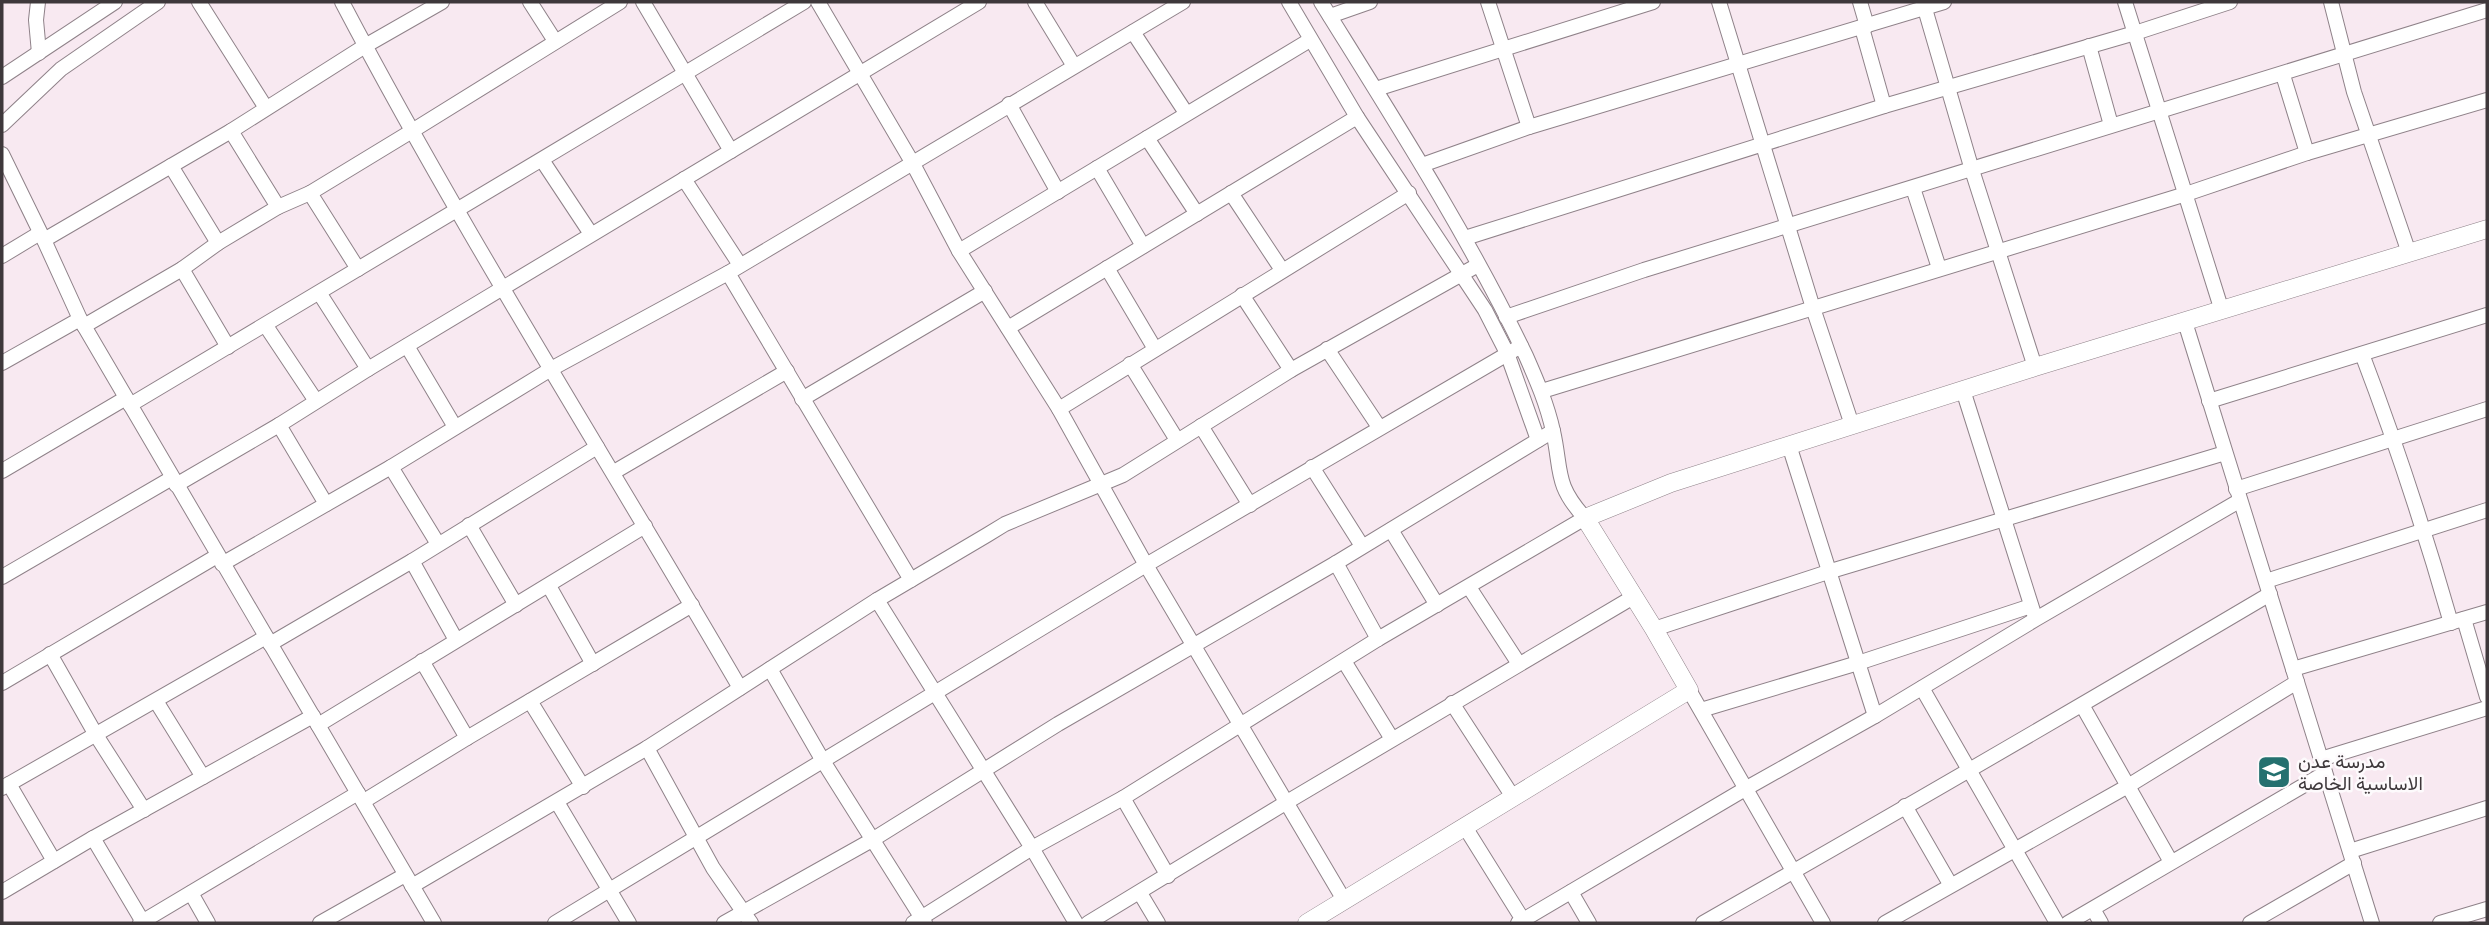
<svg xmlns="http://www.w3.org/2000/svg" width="2489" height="925" viewBox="0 0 2489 925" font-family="'Roboto Condensed',Vazirmatn,sans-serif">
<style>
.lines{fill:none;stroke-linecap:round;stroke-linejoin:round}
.minor-casing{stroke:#8f8289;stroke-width:16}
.major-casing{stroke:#8f8289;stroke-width:19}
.minor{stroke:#fff;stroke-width:14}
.major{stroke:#fff;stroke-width:18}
.labels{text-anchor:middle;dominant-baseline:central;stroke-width:5;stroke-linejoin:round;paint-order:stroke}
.poi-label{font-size:19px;fill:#3e383b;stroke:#fdfafc;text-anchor:start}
</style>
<rect width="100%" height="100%" fill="#f8e9f1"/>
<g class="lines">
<g class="minor-casing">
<g id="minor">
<path d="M38,2L36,20L39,53"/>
<path d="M199,2L266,108"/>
<path d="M342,2C465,236 607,459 740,688"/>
<path d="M530,2L555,41"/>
<path d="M643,2L731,151"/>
<path d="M818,2L912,162L959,251L1059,409L1146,565L1344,900"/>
<path d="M1035,2L1074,66"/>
<path d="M1289,2L1357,117L1485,310L1507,353L1538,440"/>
<path d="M1488,2L1529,127"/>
<path d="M1719,2L1813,308L1852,425"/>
<path d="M1860,2L1867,26"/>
<path d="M1923,2L1972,170L2035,367"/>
<path d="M2125,2L2222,311"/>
<path d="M2331,2L2354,92L2409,253"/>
<path d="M1330,16L1370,2"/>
<path d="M1862,28L1884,106"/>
<path d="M1133,32L1186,113"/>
<path d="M2089,46L2111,125"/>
<path d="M2283,75L2307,153"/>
<path d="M2,77L115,2"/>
<path d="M1376,89L1653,2"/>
<path d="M1009,104L1058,192"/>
<path d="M2,125L61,69L158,2"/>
<path d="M231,131L278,207"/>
<path d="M1147,138L1197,214"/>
<path d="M2,154L44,240L80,319L434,923"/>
<path d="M542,160L591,234"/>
<path d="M1422,165L1529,127L1944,2"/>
<path d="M171,166L218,243"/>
<path d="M1097,168L1143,246"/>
<path d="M684,179L740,265"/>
<path d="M1913,188L1939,268"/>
<path d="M310,193L358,269"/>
<path d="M1231,193L1282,270"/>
<path d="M1465,238L1884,106L2135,33L2230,2"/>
<path d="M44,240L231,131L365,46L442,2"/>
<path d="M959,251L1310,40"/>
<path d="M2,256L40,233"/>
<path d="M1107,268L1155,349"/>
<path d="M182,269L228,347"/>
<path d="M728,273L911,580"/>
<path d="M320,294L368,369"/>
<path d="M1242,295L1291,370"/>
<path d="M1506,317L1644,270L2487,10"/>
<path d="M2185,322L2372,923"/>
<path d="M84,326L182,269L218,243L278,207L310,193L412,131L620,2"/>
<path d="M266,326L316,401"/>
<path d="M1008,328L1357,117"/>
<path d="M407,346L455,427"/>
<path d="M1327,349L1379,427"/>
<path d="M2362,354C2396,443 2425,532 2451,623"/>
<path d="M2,363L80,319"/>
<path d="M1130,364L1177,440"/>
<path d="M1963,390L2034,614"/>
<path d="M1542,391L2186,194L2307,153L2487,100"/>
<path d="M802,399L985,291"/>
<path d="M2209,401L2487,315"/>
<path d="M130,405C356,272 579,136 804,2"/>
<path d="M1059,409L1409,193"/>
<path d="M279,425L326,504"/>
<path d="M1201,426L1250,505"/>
<path d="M1789,445L1875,716"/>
<path d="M391,467L438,544"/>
<path d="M1312,467L1362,546"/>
<path d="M2,471L126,398"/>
<path d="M614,472L787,371"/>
<path d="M176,485L279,425L368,369L979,2"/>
<path d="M2236,489L2487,409"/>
<path d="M469,525L516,605"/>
<path d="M1391,530L1437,605"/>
<path d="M412,561L456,640"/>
<path d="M1336,563L1378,639"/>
<path d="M222,564L391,467L551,369L728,273L1183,2"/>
<path d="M2,577L172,478"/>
<path d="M2266,581L2487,510"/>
<path d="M549,586L593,664"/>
<path d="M1469,587L1519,664"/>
<path d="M877,600L1032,848L1076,923"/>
<path d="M2464,619L2487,697"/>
<path d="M1654,629L1831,571L2225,453"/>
<path d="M270,644L412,561L597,447"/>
<path d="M50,654L96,735L144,810"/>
<path d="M422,661L467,738"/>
<path d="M1344,661L1392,739"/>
<path d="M770,669L823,761L925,923"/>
<path d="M2293,669L2487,612"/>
<path d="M2,683L217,556"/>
<path d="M1922,688L2057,923"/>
<path d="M1689,690L1823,923"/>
<path d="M156,701L203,777"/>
<path d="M530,701L583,787"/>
<path d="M1452,703L1513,797"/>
<path d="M2082,705L2171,862"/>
<path d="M1701,710L1858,663L2031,606"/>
<path d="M318,725L645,526"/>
<path d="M647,748L713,868L751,923"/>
<path d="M2321,759L2487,708"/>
<path d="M9,784L54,861"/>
<path d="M2,788L266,637"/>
<path d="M1123,798L1168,876"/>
<path d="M364,801L467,738L692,605"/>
<path d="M557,802L629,923"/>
<path d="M1905,806L1950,884"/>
<path d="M1465,827L1523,920"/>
<path d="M93,838L143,922"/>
<path d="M2350,851L2487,808"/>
<path d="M412,886L647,748L877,600L987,535L1005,524L1123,475L1291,370L1478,265"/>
<path d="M2,892L93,838L313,716"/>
<path d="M1571,892L1589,923"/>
<path d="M191,893L208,923"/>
<path d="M1140,893L1158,923"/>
<path d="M2093,909L2101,923"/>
<path d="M140,923L358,793"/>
<path d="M320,923L405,875"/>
<path d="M555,923L1146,565L1521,346"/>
<path d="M724,923L872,840L1058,724L1336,563L1553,431"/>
<path d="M913,923L1032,848L1123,798L1378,639L1585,518C1554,484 1562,471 1553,431C1547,404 1537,381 1526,356C1467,233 1393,118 1321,2"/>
<path d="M1088,923L1287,802L1635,596"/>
<path d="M1518,923L1745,789L1875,716L2036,619L2239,501"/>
<path d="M1703,923C1893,815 2082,705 2270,594"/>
<path d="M1885,923L2128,786L2297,682"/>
<path d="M2068,923L2325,773"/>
<path d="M2250,923L2354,863"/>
<path d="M2440,923L2487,909"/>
</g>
</g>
<g class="major-casing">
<path id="major" d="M1307,923L1689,690L1654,629L1585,518L1671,483L2035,367L2487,229"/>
</g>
<use href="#minor" class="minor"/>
<use href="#major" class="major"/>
</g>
<defs>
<g id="school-square" transform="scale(1.75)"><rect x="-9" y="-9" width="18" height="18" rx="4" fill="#25706f" stroke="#fdfafc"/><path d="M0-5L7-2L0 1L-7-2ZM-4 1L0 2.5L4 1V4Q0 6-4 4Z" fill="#fff"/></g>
</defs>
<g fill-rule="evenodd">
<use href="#school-square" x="2274" y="772"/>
</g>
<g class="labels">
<g class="poi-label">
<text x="2298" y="761">مدرسة عدن<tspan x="2298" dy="22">الاساسية الخاصة</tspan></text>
</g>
</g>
<rect width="2489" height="925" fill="none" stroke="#3e383b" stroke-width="7"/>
</svg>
